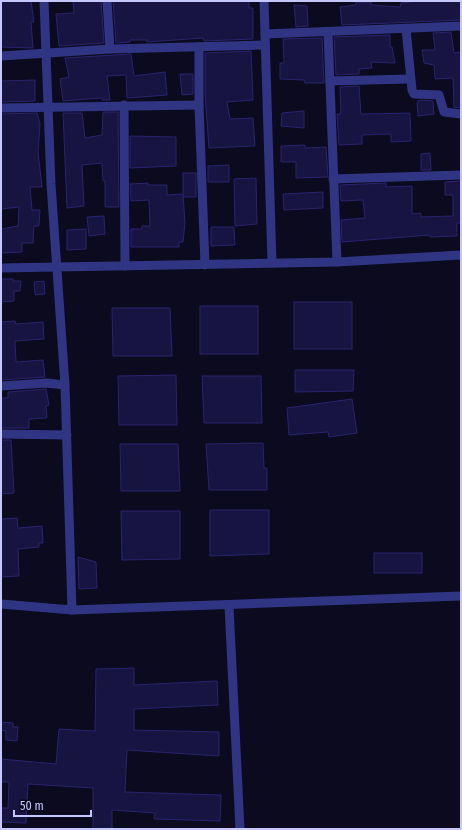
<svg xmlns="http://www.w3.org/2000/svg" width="462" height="830" viewBox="0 0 462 830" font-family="'Fira Sans Condensed',sans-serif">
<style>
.building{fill:#181441;stroke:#2a236f}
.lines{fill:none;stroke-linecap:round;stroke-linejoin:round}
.street{stroke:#2f3582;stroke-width:9}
</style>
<rect width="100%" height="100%" fill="#0b0a1e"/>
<g class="building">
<path d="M1,1H31L34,22H31L33,48L1,47Z"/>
<path d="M73,1H101L104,43L59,46L56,14L74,13Z"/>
<path d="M113,1H249V8H253V39L204,41L203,38L147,42V40H130V42L116,43Z"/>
<path d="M418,1H461V20L342,25L340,7L356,5V2H371V5L400,7L401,3Z"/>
<path d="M294,5L307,6L308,26L296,27Z"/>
<path d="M451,32L454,53L461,52V108L454,107L453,78L435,79L434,65L424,63L422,50H435L433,33Z"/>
<path d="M390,35V47H392L395,63L371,62L372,68L359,69V74L336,75L334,37Z"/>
<path d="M322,38L324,83H305L304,80L280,79V63H284L283,39Z"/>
<path d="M251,51L253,100L227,102L230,119L253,118L255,146L209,148L205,94V53Z"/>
<path d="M131,54L134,76L165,72L167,95L127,98L126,75L107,76L110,100H102V98L63,101L60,79L69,77L65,58Z"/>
<path d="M180,74H193V94L182,95Z"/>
<path d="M35,80V101L1,102V81Z"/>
<path d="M359,86L361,114L410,113L411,141L391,142V134L362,135V144L339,145L337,114H341L340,87Z"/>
<path d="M420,100L433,101L434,114L418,116L417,102Z"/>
<path d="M304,111V128L281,126L282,113Z"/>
<path d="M103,112H118L119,207H105V181H103L102,163L82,165L84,206L67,208L63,113H82L85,138L102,135Z"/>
<path d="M37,113L40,124L38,152L42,187H30L32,210H40L39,226H34L33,243H22V252L1,253V229L18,226L19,207L1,209V114Z"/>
<path d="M130,136L176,137V166L130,168Z"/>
<path d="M305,145V148L326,147L328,177L296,178V162H281V146Z"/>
<path d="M430,153L431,170H421V154Z"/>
<path d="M229,165V182H208V166Z"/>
<rect x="183" y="173" width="13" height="24"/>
<path d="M256,178L257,224L235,226L234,179Z"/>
<path d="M461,181V223H457V236L430,237V235L342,242L341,220L365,218L363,200L341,201L340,185L386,183V187L412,186V214L421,213V217L453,216V195H445V182Z"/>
<path d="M148,183V185H167V195L183,194L185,223L183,242H179V247H131V229H142V226H150L149,200L131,201L130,184Z"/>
<path d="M323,192V208L284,210L283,194Z"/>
<path d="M104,216L105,234L89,236L87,217Z"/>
<path d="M211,227H234L235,245L211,246Z"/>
<path d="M86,229V249L67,250V230Z"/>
<path d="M1,279H13V281H21L20,291H14V301L1,302Z"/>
<path d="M44,281L45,294L35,295L34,282Z"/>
<rect x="294" y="302" width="58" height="47"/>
<rect x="200" y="306" width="58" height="48"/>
<path d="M112,308H170L172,356H113Z"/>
<path d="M15,321L16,324L43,322L44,339L15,341L16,362L43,360L45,377L1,380V322Z"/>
<path d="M295,370H354L353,391L295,392Z"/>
<path d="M176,375L177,425H119L118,376Z"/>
<path d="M202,376H261L262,423H204Z"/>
<path d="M46,389L49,405L46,406L47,418L29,419V428H1V398H8V392Z"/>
<path d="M352,399L357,433L329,437L328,432L289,435L287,408Z"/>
<path d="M1,440H11L14,493L1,494Z"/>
<path d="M263,443L264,468H267V490H209L206,444Z"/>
<path d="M120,444H178L180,491H121Z"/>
<path d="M210,510H269V554L210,556Z"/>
<path d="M121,511H180V559L122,560Z"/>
<path d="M17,518L18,528L42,526L43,543H39V547L18,549L19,576L1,577V519Z"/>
<rect x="374" y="553" width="48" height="20"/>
<path d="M78,557L96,562L97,588L79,589Z"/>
<path d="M134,668V685L217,681L218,705L134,709V730L219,732V756L127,750L125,792L221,795L220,821L154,819L155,813L112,810V829H93V788L28,784L26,823L1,822V808H8L9,782H1V759L56,764L59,729L95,731L96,669Z"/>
<path d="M1,722L13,723V727H18L17,741L6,740V731L1,730Z"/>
</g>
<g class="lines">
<g class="street">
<path d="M44,1L51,184L65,385L72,610"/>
<path d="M107,1L110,49"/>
<path d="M264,1L272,263"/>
<path d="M406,29L412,90L414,94L439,95L444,112L461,114"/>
<path d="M328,33L337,262"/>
<path d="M265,34L461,26"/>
<path d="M199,47V105L205,265"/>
<path d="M1,56L110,49L265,45"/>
<path d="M330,81L410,79"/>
<path d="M124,105L125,266"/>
<path d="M1,108L199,105"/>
<path d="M333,179L461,175"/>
<path d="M1,268L337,262L461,255"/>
<path d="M1,386L46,383L65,385"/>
<path d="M1,434L67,435"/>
<path d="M1,604L72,610L461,596"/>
<path d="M229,606L240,829"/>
</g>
</g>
<rect width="462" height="830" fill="none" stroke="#c7c7ff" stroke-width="4"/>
<path d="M14 810v6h77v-6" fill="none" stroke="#c7c7ff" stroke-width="2"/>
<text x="20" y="810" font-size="12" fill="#c7c7ff" stroke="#0b0a1e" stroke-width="3" paint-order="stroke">50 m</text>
</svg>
